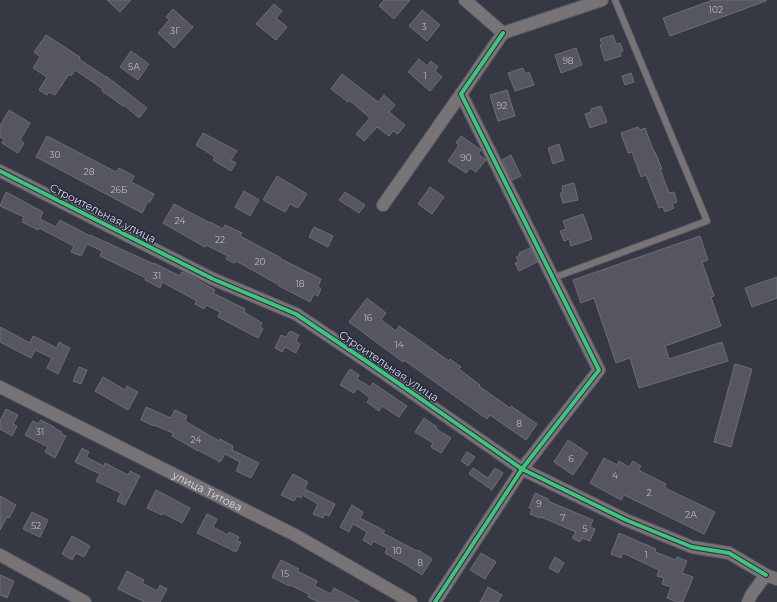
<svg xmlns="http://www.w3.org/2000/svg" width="777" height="602" viewBox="0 0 777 602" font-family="Montserrat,sans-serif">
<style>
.building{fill:#555661;stroke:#6c6d76}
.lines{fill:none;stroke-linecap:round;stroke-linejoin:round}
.service-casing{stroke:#545660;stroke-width:8}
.minor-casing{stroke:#545660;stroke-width:14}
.service{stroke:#787375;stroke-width:6}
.minor{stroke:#787375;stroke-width:12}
.cycleway-casing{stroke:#272a3e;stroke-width:6}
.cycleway{stroke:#40c37c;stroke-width:4}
.labels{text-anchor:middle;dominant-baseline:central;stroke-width:3;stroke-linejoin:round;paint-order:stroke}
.number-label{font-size:9px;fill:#b9bac8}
.street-label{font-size:11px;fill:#dadcea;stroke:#272a3e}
</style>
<rect width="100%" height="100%" fill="#363843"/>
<g class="building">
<path d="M107,0H131L120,12Z"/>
<path d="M384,0H410L394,19L379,6Z"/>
<path d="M713,0H766V1L670,36L663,18Z"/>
<path d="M274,4L282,11L276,18L287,27L276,40L256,24Z"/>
<path d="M173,9L193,27L174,48L158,33L169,20L166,17Z"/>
<path d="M422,10L440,25L427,41L409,26Z"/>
<path d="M46,35L80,57L79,59L106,77V76L147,108L139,118L124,105L123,106L102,91L103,89L75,70L71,76L69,74L55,95L49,92L47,95L39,90L47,77L33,68L40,57L34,52Z"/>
<path d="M613,35L616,44L620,43L623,51H620L621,56L605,61L600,45L602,44L600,39Z"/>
<path d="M576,48L582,65L561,73L555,55Z"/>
<path d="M131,51L149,64L138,80L120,67Z"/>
<path d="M419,59L427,66L431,61L438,67L435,71L442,77L430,91L408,72Z"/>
<path d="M523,68L525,74L529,72L534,85L515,91L508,73Z"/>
<path d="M631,73L634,82L625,85L622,76Z"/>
<path d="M342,74L378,102L384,95L395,105L389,112L405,125L398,134L393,131L389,136L377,127L364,141L356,134L370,118L349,100L348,102L331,89Z"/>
<path d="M507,90L515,116L498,121L490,95Z"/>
<path d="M601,106L607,122L590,128L585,114L591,112V109Z"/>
<path d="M9,110L30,123L20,140L24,143L18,153L2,143L4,139L0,137V126Z"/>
<path d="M638,127L640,130L645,128L654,152H655L662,169H660L669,193L674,192L677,202L672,204L674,208L665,212L663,207L659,208L646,175L641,177L632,152L628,153L621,133Z"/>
<path d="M203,133L237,151L231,160L236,163L231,171L213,160L215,157L196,145Z"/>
<path d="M47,136L116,172L119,168L134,176L131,182L154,194L150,202L148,201L142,213L36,157Z"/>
<path d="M461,136L481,150L478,154L486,160L476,172L470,168L466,173L448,161L459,145L456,143Z"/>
<path d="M559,144L564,160L553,164L548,148Z"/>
<path d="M511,155L521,176L512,180L502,160Z"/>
<path d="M277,176L307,194L298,208L290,204L285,212L263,200Z"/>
<path d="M574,183L578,200L563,203L560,193H563L562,186Z"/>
<path d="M430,187L444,197L432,214L418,204Z"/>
<path d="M244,191L259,200L250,216L235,207Z"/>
<path d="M6,192L43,212L40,219L56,227L60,220L90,236V235L154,264V263L180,276L182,272L194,278L215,290L213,293L245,309L244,312L262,323L260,327L263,329L258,338L218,317L220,312L206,305L204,309L195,304L197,301L162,282L160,288L145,280L146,278L100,256L102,251L87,244L81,256L71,252L74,246L39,228L38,230L22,222L24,217L0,206Z"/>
<path d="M345,192L365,205L359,213L339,200Z"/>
<path d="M174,204L210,223V222L223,229L225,225L242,233L240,236L281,258V259L321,279L318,287L321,289L318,296L314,294L310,302L279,286V285L236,261L234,263L226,259L228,256L206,245L205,247L163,223Z"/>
<path d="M583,214L592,239L571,246L569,239L564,241L560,231L566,229L563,221Z"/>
<path d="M314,227L333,236L328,247L309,237Z"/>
<path d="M700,236L708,260L702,262L714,296L711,297L721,326L665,346L669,359L722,342L728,361L639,388L630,358L616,363L594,298L581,303L573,280Z"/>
<path d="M530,248L537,262L519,271L515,263L519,262L516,257L520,255L519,253Z"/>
<path d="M777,277V298L752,307L745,288Z"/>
<path d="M367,298L386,313L381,320L396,331L399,326L449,361L450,359L461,367L459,369L480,385L479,386L510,408L511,406L537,424L526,440L490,415L487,419L404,360L403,362L349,322Z"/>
<path d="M0,327L30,343L33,336L57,348L59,342L70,348L58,374L47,368L52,358L35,350L31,358L0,342Z"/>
<path d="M290,331L299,335L296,341L300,344L296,353L285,347L282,352L275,348L281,335L286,337Z"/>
<path d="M735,364L752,369L731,447L714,442Z"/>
<path d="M79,367L87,370L81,384L73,381Z"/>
<path d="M350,369L359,375L357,379L370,387L373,383L407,406L399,417L382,406L379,411L367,402L370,398L357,388L354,393L340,385Z"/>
<path d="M103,377L125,390L127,386L138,392L128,410L95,391Z"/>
<path d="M146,407L171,418L175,410L187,416L185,421L219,441L220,439L233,446L232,450L259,463L251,478L236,471L240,462L225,454L220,462L198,450V451L172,436L173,433L154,425V426L141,420Z"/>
<path d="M6,409L18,415L13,424L17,426L12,436L0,429V421Z"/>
<path d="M424,418L437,427L436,429L451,438L441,453L431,447L433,443L415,432Z"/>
<path d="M41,420L54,427V428L62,432L61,434L66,436L55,458L45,452L48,447L25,435L33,421L38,424Z"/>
<path d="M568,440L588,453L573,475L554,462Z"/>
<path d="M82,448L89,452L86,457L104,466L105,463L128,475L130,471L140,476L125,505L117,501L121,493L96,481L100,474L75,462Z"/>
<path d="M467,452L475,457L468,466L461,461Z"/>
<path d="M604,458L617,465L619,461L629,467L633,461L641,466L638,470L666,484L665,488L715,512L704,534L624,495L621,500L590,483Z"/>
<path d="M473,468L488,478L495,468L503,473L492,490L469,474Z"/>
<path d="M293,474L308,482L305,488L306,489L301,498L297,496L294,501L281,495Z"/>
<path d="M156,490L190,508L182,523L163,513L162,515L147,508Z"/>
<path d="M307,490L335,504L329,516L325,514L323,518L313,514L318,504L304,496Z"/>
<path d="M535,493L548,499V501L593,520L590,527L595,529L590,541L582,538L580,542L572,538L576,532L541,517L540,518L530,514L532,509L529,508Z"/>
<path d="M0,496L16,505L9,518L7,517L0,530Z"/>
<path d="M352,505L363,512L360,518L385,531L383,533L417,551L418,550L432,559L422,575L408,566L385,553L387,548L373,541L371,545L363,540L367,532L353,524L349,532L340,527Z"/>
<path d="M32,512L48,520L40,537L23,529Z"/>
<path d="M207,514L217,519L213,527L228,535L229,532L239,537L237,541L241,542L236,552L197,533Z"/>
<path d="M619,533L656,549L655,552L676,560L677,557L687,561L682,573L693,577L683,602H677L667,598L671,587L662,584L664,578L657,576L659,570L623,553L621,558L611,554Z"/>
<path d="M72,536L90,546L84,557L76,553L72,560L62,554Z"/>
<path d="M481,553L496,562L485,579L470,570Z"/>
<path d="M555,557L564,563L558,573L549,568Z"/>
<path d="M281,560L299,569L297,571L317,581L315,586L331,594L334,588L360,602H319L308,597L309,594L290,585L289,586L272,577Z"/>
<path d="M127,571L144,580L142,583L157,591L160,585L167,589L160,602H145L118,589Z"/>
<path d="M0,575L14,581L7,598L0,595Z"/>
<path d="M488,587L502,595L498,602H480Z"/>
</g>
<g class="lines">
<g class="service-casing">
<path id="service" d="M553,278L707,221L615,0"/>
</g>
<g class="minor-casing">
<g id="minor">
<path d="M465,0L503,33"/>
<path d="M503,33L602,0"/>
<path d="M0,171L213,279L296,314L372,365L522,469L626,520L692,547L729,553L766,575"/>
<path d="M383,205L461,94"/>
<path id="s1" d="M0,387L295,535L411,602"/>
<path d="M0,555L85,602"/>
<path d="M435,602L522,469L599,370L461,94L503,33"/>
<path d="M748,602L751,595L766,575L777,579"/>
</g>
</g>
<use href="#service" class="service"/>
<use href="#minor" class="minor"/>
<g class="cycleway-casing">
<g id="cycleway">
<path d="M0,171L213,279L296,314L372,365L522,469L626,520L692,547L729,553L766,575"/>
<path d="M435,602L522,469L599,370L461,94L503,33"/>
</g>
</g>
<use href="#cycleway" class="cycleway"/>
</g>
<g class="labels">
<g class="number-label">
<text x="716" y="9">102</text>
<text x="424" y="26">3</text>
<text x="175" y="30">3Г</text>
<text x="568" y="60">98</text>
<text x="134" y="66">5А</text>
<text x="425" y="75">1</text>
<text x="502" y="105">92</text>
<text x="55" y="154">30</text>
<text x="466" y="157">90</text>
<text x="89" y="171">28</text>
<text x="119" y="189">26Б</text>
<text x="180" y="220">24</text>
<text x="220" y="239">22</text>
<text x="260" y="261">20</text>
<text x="157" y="275">31</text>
<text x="300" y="283">18</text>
<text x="368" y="317">16</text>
<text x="399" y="344">14</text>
<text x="519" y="423">8</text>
<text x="40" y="431">31</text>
<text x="196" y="439">24</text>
<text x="571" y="458">6</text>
<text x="615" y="475">4</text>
<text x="649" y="492">2</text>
<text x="539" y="503">9</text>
<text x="691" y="514">2А</text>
<text x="563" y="517">7</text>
<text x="36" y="525">52</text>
<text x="585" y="528">5</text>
<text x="397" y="550">10</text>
<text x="646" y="554">1</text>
<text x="420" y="562">8</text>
<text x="285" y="573">15</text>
</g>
<g class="street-label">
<text transform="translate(103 213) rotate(27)">Строительная улица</text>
<text transform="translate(389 366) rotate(34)">Строительная улица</text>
<text stroke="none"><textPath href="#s1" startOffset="232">улица Титова</textPath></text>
</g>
</g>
</svg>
